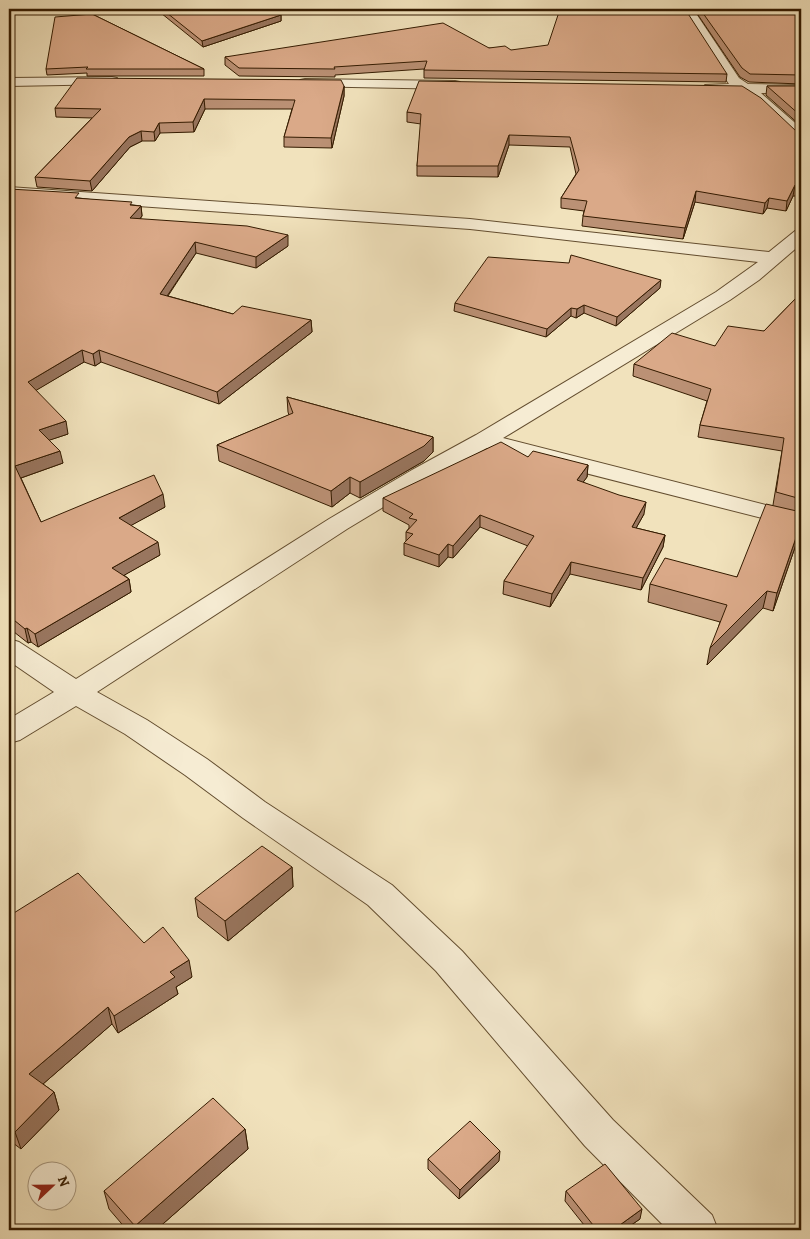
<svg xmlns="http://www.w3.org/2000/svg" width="810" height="1239" viewBox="0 0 810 1239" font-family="Alegreya,serif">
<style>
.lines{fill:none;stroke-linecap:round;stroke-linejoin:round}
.minor-casing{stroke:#634d2f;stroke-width:2}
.minor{fill:#f6ecd3;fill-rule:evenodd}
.wall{fill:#bb9175;stroke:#341b00}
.shaded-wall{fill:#99765f;stroke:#341b00}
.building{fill:#daa988;stroke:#341b00}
</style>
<rect width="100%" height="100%" fill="#f1e2bc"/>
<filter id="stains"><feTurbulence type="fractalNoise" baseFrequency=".004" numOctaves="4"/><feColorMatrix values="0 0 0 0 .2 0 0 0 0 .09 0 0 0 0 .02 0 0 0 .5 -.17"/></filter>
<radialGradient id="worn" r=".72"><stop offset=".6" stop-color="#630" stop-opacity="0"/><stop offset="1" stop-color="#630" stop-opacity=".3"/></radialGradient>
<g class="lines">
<g class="minor-casing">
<g id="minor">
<path d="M681,9H693L739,78L748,84L801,85V93H761L801,128V141L796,139L761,106L741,93L705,91L703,88L705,85L729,84Z"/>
<path d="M112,77L117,78L119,81L117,84L9,86V78Z"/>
<path d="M305,79L455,81L460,82L462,85L460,88L455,89L300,86L298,83L300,80Z"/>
<path d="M9,187L470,219L769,252L795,231L801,230V244L759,280L730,300L503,438L801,514V528L487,448L428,480L347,529L97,692L147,720L207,759L265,802L392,885L462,951L613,1120L712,1215L718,1230H668L585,1146L436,971L368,905L243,818L185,775L125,734L76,706L20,740L9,743V719L54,692L9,661V639L19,642L76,679L329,519L412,470L476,435L716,292L758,262L470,229L9,197Z"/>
</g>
</g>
<use href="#minor" class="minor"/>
</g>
<g class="wall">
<path d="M156,9H265L281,15V21L203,47Z"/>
<path d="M694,9H801V84L749,82L740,77Z"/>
<path d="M92,14L204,69V76H87V73L47,75L46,69Z"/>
<path d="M489,48L727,74L726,82L424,78V69L335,75V77L239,76L225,65V57Z"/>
<path d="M344,86V96L332,148L284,147V137L292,109H205L194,132L160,133L155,141H142L130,147L92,191L37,187L35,177L92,118L56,117L55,108Z"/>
<path d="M767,86H801V126L766,95Z"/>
<path d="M407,112L796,131L801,132V196H793L786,211L767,208L763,214L695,202L683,239L582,226L583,216L584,211L561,208V198L576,174L570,147L509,145L498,177L417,176V166L421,124L407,122Z"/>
<path d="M9,189L141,206L142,216L140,219L288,246L256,268L196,253L168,296L233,314L311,320L312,332L219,404L101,362L95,366L84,362L36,390L68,434L49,440L63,463L21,478L41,522L165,507L131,525L160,555L124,575L129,579L131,592L38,647L31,642L28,643L9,628Z"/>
<path d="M660,288L616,326L584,313L576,318L571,316L546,337L454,311L455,303Z"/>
<path d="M801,293V530L773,611L763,608L707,665L720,622L648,602L650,584L737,577L773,505L782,451L698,437L700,425L707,401L633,376L634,364L715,346L764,331Z"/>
<path d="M287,397L433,437V452L424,461L360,498L350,493L332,507L219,461L217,445L289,415L288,412Z"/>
<path d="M528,457L588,465L587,477L583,482L644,514L636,528L665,535L663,547L641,590L570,574L550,607L503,594L504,581L528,546L480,527L453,558L448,557L439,567L404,555V543L406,541V532L409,528V525L383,511V498Z"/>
<path d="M292,867L293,887L228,941L198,917L195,898Z"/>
<path d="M9,916L144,943L192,977L176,987L178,994L118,1033L112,1024L43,1084L54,1092L59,1110L21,1149L9,1140Z"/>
<path d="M245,1129L248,1149L156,1230H127L109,1209L104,1191Z"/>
<path d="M428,1159L499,1161L459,1199L428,1169Z"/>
<path d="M566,1191L640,1219L624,1230H588L565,1201Z"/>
</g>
<g class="shaded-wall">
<path d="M281,15V21L203,47L202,41Z"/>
<path d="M344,86V96L332,148L331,138Z"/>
<path d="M204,99L205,109L194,132L193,122Z"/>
<path d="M159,123L160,133L155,141L154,132Z"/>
<path d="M141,131L142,141L130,147L92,191L90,181L129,137Z"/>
<path d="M509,135V145L498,177V166Z"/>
<path d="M795,185L793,196L786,211L787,201Z"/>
<path d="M696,191L695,202L683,239L685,228Z"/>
<path d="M769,198L767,208L763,214L765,203Z"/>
<path d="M141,206L142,216L131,229L130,218Z"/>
<path d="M288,235V246L256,268V257Z"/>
<path d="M195,242L196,253L161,305L160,294Z"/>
<path d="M661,280L660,288L616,326L617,317Z"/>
<path d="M584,305V313L576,318L577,309Z"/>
<path d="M571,308V316L546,337L547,329Z"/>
<path d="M311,320L312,332L219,404L217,392Z"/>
<path d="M82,350L84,362L30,394L28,382Z"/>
<path d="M99,350L101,362L95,366L93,354Z"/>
<path d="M66,421L68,434L41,443L39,430Z"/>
<path d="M433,437V452L424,461L360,498V482Z"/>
<path d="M60,451L63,463L18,479L15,466Z"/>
<path d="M588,465L587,477L576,492L577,480Z"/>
<path d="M350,477V493L332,507L331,491Z"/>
<path d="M163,494L165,507L121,531L119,518Z"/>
<path d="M646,502L644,514L630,539L632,527Z"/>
<path d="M480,515V527L453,558V546Z"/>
<path d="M801,523V530L773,611L777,593Z"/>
<path d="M665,535L663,547L641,590L643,578Z"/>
<path d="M158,542L160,555L114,581L112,568Z"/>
<path d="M448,544V557L439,567V555Z"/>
<path d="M571,562L570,574L550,607L552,594Z"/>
<path d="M129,579L131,592L38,647L35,634Z"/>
<path d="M767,591L763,608L707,665L710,648Z"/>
<path d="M27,628L31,642L28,643L25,629Z"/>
<path d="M292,867L293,887L228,941L225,921Z"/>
<path d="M189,960L192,977L176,987L178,994L118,1033L114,1016L170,972Z"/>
<path d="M108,1007L112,1024L35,1091L29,1074Z"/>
<path d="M54,1092L59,1110L21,1149L15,1132Z"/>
<path d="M245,1129L248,1149L156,1230H136L135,1226Z"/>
<path d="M500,1151L499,1161L459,1199L460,1190Z"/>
<path d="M642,1209L640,1219L624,1230H613Z"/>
</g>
<g class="building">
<path d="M162,9H265L281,15L202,41Z"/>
<path d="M560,9H685L727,74L424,70L427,61L334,67L335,69L239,68L225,57L443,23L489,48L505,46L511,50L548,45Z"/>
<path d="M700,9H801V75L750,74L742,68Z"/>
<path d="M92,14L204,69H86L88,67L46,69L55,17Z"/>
<path d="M77,78L341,80L344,86L331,138L284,137L295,100L204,99L193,122L159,123L154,132L141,131L129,137L90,181L35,177L101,109L55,108Z"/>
<path d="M419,81L742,86L761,98L796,131L801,132V186L795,185L787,201L769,198L765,203L696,191L685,228L583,216L587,201L561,198L579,170L570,137L509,135L498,166H417L421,114L407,112Z"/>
<path d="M767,86H801V116Z"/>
<path d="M9,189L79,193L75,198L132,202L130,205L141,206L130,218L247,226L288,235L256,257L195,242L160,294L233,314L242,306L311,320L217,392L99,350L93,354L82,350L28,382L66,421L39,430L60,451L15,466L41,522L154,475L163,494L119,518L158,542L112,568L129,579L35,634L27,628L25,629L9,616Z"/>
<path d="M571,255L661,280L617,317L584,305L577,309L571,308L547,329L455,303L488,257L569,263Z"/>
<path d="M801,293V499L776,492L784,438L700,425L711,389L634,364L672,333L715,346L728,326L764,331Z"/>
<path d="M287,397L433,437L424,446L360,482L350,477L331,491L217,445L293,413Z"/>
<path d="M501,442L528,457L533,451L588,465L577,480L619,495L646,502L632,527L665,535L643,578L571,562L552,594L504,581L534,536L480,515L453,546L448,544L439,555L404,543L413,534L406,532L417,520L409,518L413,514L383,498Z"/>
<path d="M766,504L801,512V523L777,593L767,591L710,648L727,605L650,584L665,558L737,577Z"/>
<path d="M262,846L292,867L225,921L195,898Z"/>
<path d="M78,873L144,943L163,927L189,960L170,972L175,977L114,1016L108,1007L29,1074L54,1092L15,1132L9,1127V916Z"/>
<path d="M213,1098L245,1129L135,1226L104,1191Z"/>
<path d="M470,1121L500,1151L460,1190L428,1159Z"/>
<path d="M605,1164L642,1209L613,1230H597L566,1191Z"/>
</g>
<rect width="810" height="1239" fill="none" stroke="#f1e2bc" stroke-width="30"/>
<rect x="10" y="10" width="790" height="1219" fill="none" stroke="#341b00" stroke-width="2.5"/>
<rect x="15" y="15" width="780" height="1209" fill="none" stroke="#341b00"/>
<g transform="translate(52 1186) rotate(68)"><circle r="24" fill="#f6ecd3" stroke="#a8987f"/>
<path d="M0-4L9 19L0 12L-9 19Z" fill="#8f2418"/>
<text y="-8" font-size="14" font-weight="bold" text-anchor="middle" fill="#341b00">N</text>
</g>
<rect width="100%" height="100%" filter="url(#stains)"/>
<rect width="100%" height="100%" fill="url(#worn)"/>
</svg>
